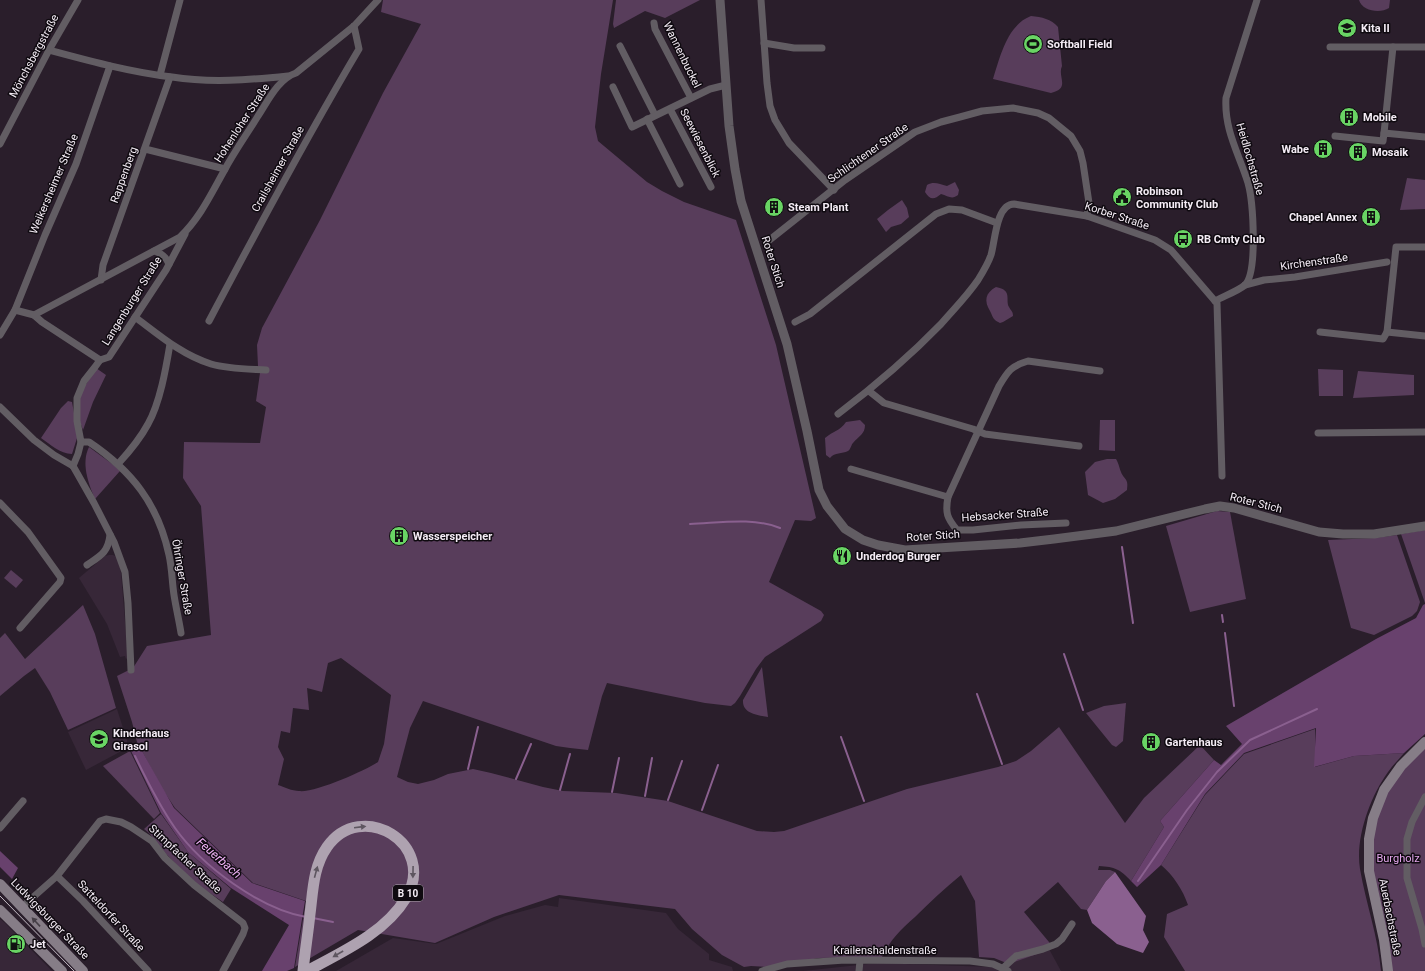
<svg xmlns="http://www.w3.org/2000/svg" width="1425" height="971" viewBox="0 0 1425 971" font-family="Roboto,sans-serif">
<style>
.built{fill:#372738}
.green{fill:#583d5b;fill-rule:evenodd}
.forest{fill:#68416d}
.water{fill:#8a608f}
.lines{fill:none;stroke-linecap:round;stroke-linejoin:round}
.stream{stroke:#8a608f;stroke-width:2}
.minor{stroke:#625d63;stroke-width:7}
.tertiary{stroke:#625d63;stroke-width:9}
.secondary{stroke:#867d87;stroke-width:10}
.trunk{stroke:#aea2b0;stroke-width:11}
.tram{stroke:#c3bac4;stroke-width:1}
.oneway{fill:#5e5660}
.oneway2{fill:#453e46}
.labels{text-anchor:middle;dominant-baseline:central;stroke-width:3;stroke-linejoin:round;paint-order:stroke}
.shield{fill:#0f0a10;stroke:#afa8b0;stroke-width:1}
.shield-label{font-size:10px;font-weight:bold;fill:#f4ecf5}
.poi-label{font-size:11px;font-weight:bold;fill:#f4ecf5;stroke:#0f0a10;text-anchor:start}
.street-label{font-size:11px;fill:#f4ecf5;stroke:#0f0a10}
.park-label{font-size:11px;fill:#e2a5ea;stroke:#0f0a10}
.water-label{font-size:12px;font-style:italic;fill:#f1b3f8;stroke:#0f0a10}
</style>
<rect width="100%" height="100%" fill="#2a1e2b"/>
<g class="built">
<path d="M109,555H113L117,557L119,561L121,573L128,658L126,659L125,656L120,657L107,624L79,578L105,556Z"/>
<path d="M117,709L129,747L86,770L68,732Z"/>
<path d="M559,898L666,913L678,929L709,954V960L732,967L733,971H336L393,938L436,944L505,916L545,905L558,907Z"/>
<path d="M0,919L5,923L52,971H0Z"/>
<path d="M1049,949L1061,971H803L877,963L992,967L1009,964Z"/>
</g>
<g class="green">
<path d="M383,0H613L601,74L595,127L598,141L647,182L662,191L684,202L736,220L776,345L816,518L811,521L795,520L769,582L821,611L824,615L821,621L765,657L756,669L740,696L735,703L731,706L705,703L607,683L602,696L588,750L570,748L556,746L423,701L410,728L397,777L408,782L418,784L434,780L448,774L473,769L491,773L543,787L563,791L616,793L668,801L757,831L774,832L784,831L907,789L998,767L1016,761L1031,751L1059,727L1125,823L1144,798L1200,745L1214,760L1160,821L1164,827L1131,881C1120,869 1115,867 1099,866L1098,870H1110L1115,872L1106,881L1087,910L1081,909L1058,882L1024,912L1054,948L1009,964L994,958L979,957L975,901L961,875C945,888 930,902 915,917C901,929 890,940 882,957L819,958L768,967L751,966L744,967L722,955L692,929L675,909L559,895L494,917L435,943L358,930L295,967L306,901L253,883L175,808L163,790L137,742L132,722L117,676L133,668L147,646L211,635L201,506L183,478L184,442L260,443L266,407L256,401L260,373L258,366L257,345L262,328L320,220L383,93L421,24L381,12ZM341,658L391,695L384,744L378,762C364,771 315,793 299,791C292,791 284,787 278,785L284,759L278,747L281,731L290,733L293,708L309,710L307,688L322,692L328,663Z"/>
<path d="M616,0H700L665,18L645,11L614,28L613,24Z"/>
<path d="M1359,0H1390L1389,8C1380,14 1362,11 1359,0Z"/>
<path d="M1031,16C1042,17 1051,19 1058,27L1062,66C1057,77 1071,88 1051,93L993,79C1000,57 1007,25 1031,16Z"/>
<path d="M1407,178L1425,180V209L1400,210Z"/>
<path d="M955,182L959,190L958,195C952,200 948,196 941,194C934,200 930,200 925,192L927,185C934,181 939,184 947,186Z"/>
<path d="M902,200L907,208L909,217L901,224L891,227L886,232L877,219L888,210Z"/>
<path d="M996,287C1013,290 1005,300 1009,307C1011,311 1013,311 1013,316L1003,322L1000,323C993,320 993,317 990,311C984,301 985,293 996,287Z"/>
<path d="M96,368L106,375L93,402L83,430L80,422V394Z"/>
<path d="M1318,369L1343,370V396H1319Z"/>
<path d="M1358,371L1414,375V395L1353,398Z"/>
<path d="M68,401L72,402L78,435L72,454C60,454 50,444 41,438L61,408Z"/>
<path d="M860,420L865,425C865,434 859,436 853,443C851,445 851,449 848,451C842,454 835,452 830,458L826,455L825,438C833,431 840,431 846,422Z"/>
<path d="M1100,420H1115V451L1099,450Z"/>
<path d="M89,447L115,466L120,471L95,499C88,483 81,463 89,447Z"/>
<path d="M1107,459H1116C1119,464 1119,467 1121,472C1124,480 1129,478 1127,490L1115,499L1103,503L1088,495L1085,472L1095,462Z"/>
<path d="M1217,511L1230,512L1246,599L1190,612L1166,526Z"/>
<path d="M1425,530V603L1401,534Z"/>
<path d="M1397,535L1420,602L1417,611L1412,616L1374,635L1351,628L1328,540L1375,538Z"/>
<path d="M11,570L23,580L16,588L4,578Z"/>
<path d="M83,605L95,634L116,708L68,730L50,692L35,668L24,676L0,696V638L5,633L25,659Z"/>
<path d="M762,667L768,717C758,715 742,714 743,700Z"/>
<path d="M1126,703L1123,741L1116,747L1112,745L1086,713L1104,706Z"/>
<path d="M1315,729V767L1354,756L1404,753C1399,759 1393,765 1388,772C1370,797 1355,838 1360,869C1366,904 1378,936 1381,971H1185L1164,937L1167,914L1188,905C1183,890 1173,875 1161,865L1205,795L1244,754Z"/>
<path d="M1425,747V971H1391L1371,869V848L1376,822L1384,799L1396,778Z"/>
<path d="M130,751L160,813L154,819L103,766Z"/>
<path d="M161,814L188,852L231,889L223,902L195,883L167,855L149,833L144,829Z"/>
</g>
<g class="forest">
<path d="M1425,604V734L1404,753L1354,756L1314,767L1316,728L1244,753L1205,794L1161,865L1137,887L1131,881L1164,827L1160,821L1214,760L1221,765L1242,744L1226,726L1376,639L1416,618L1423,605Z"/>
<path d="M137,742L174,808L252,883L305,901L294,968L287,971H262L289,925L231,888L188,852L161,813L131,751Z"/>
<path d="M0,851L18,868L12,879L0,867Z"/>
</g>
<path class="water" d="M1115,872L1146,916L1143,930L1149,942L1143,953L1117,944L1092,923L1087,910L1106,881Z"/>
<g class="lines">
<g class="stream">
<path d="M690,524C719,523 753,517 780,528"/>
<path d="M1122,547L1133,623"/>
<path d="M1222,615L1223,622"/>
<path d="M1225,633L1234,706"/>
<path d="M1064,654L1083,710"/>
<path d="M977,694L1002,764"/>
<path d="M841,737L864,801"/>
<path d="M135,756C147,781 159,805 175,828C202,866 260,909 306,917"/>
<path d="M468,769L478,727"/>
<path d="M516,779L531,744"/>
<path d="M560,790L570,754"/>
<path d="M612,792L619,758"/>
<path d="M645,796L652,758"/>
<path d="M668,800L682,761"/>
<path d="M702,810L718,765"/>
<path d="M1138,881L1187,810L1217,772L1250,740L1317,709"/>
<path d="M313,918L333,922"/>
</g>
<g class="minor">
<path d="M761,0L767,83L770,106L775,120L789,143L834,190"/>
<path d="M654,23L655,29L691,98"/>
<path d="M764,43L794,48H822"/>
<path d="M620,46L655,115"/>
<path d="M1330,47H1393"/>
<path d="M49,50C90,61 130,72 172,77C210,83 249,80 288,76"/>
<path d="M160,75L180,0"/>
<path d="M613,87L632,127L710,89L726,85"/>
<path d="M670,109L711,187"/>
<path d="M647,119L680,184"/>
<path d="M1384,133L1393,47H1425"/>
<path d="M1335,136L1383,141L1384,133L1425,137"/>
<path d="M0,144L49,50L78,0"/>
<path d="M145,149L225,169"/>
<path d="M767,242L845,180L915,132L941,122L960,117L982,111L1013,108L1038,113L1049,118L1071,136L1080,151L1083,163L1089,203L1087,216"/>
<path d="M154,251C161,253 166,256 169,264"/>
<path d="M101,280L103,265L170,77"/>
<path d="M1245,285L1264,280L1295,277L1387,262"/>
<path d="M1215,301C1224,296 1238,291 1245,285C1258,272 1253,201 1248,183C1239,154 1224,130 1226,98L1257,0"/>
<path d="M15,310L34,315L180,237C200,218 211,194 224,171C234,152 247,134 258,116C268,101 278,79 296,73L354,26L378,0"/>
<path d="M34,315L42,322L100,360"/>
<path d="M135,317C159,335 182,355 211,364C228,369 248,369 266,370"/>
<path d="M209,321C257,230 306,138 359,49L354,26"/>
<path d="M795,322L810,314L936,214L949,209L962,210L997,223"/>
<path d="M1320,332L1383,339L1387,332L1396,247H1425"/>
<path d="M1387,332L1425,336"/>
<path d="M0,335L15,310L45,235L76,164L110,66"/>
<path d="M869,391L884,403L973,429L985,434L1079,446"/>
<path d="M0,407L34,440L54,455L73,466L94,503L114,542L125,572L128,603L131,670"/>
<path d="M838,414C875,386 909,357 941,324C954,309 967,296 978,280C983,272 988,264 991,255C995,242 996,204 1014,204L1087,216L1155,240L1171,250L1215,301L1217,303L1222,476"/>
<path d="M1318,433L1425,432"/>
<path d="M81,442H89C132,471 158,504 169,555C172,568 172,582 174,595C176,608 179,620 181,633"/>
<path d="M118,464C129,452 140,439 148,424C160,403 166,368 170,344"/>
<path d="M73,466L78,454L81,442L77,421V398L84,381L95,367L100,360L109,357L166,270L185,234"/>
<path d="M851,469L948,497"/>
<path d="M0,503L28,532L61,578L60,582L20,628"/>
<path d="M1066,523L1021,525L973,530H957C947,518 945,513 948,497L999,386C1008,371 1011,366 1028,361L1100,371"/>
<path d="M87,565C100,556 108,553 110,535"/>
<path d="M1425,797L1412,822L1407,839V878L1422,929L1425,944"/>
<path d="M0,828L23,801"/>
<path d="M57,876L83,901L148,971"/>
<path d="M22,907L57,876L100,821L106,819L121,822L131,827L152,841L165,858L194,885L243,923L245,928L243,934L223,971"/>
<path d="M1003,968L1016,956L1043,949L1056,944L1062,939L1072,924"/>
<path d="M762,971L787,964L845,960L970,961L993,964L1008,971"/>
<path d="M859,971L860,961"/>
</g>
<path class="tertiary" d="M720,0L729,126L735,169L741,201L787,344L807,431L819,490L827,506L845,529L863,540L878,545L905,550L1020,543L1054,539L1116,531L1205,509L1220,506L1234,508L1319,532L1343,534H1374L1425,526"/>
<g class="secondary">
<path d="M0,884L83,971"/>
<path d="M0,910L62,971"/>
<path d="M1388,971L1384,940L1369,871V839L1373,818L1384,790L1401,766L1425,742"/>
</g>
<path class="trunk" d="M303,971C305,952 308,933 310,914C313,891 313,867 327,847C361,798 438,844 406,898C385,933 342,952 307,971"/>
<path class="tram" d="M0,896L74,971"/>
</g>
<defs><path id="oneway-solid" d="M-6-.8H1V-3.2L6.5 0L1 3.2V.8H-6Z"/></defs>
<g class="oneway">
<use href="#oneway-solid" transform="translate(360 827) rotate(-7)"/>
<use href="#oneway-solid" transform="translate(316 872) rotate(-75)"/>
<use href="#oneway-solid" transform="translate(413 872) rotate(91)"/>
<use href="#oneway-solid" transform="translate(338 954) rotate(150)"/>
</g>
<use class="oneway2" href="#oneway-solid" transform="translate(36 922) rotate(-133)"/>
<defs>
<g id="school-disc" transform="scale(1)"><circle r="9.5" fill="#69d464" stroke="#0f0a10"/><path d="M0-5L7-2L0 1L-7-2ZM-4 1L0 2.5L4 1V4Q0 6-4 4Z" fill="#111"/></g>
<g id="stadium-disc" transform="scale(1)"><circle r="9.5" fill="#69d464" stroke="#0f0a10"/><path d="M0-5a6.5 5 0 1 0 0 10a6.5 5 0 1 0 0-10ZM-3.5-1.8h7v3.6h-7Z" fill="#111"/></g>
<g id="building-disc" transform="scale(1)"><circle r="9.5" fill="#69d464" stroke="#0f0a10"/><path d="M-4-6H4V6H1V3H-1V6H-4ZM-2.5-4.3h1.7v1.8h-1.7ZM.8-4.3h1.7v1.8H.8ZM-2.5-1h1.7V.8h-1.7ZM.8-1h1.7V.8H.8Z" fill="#111"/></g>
<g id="civic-disc" transform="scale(1)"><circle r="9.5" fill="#69d464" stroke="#0f0a10"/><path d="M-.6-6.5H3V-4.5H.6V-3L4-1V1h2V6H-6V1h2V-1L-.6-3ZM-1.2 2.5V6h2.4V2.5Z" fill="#111"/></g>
<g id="bus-disc" transform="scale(1)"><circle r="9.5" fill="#69d464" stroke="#0f0a10"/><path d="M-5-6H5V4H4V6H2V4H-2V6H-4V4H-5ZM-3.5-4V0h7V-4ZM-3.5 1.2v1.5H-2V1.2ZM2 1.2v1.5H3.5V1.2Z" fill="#111"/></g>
<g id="restaurant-disc" transform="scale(1)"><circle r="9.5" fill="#69d464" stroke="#0f0a10"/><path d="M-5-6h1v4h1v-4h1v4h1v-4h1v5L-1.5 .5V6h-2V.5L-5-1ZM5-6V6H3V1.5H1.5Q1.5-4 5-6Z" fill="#111"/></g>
<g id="fuel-disc" transform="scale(1)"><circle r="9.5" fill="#69d464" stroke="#0f0a10"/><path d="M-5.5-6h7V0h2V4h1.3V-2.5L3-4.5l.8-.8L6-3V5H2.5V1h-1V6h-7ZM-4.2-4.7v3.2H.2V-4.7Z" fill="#111"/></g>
</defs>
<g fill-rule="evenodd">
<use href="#school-disc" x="1347" y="28"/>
<use href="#stadium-disc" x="1033" y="44"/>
<use href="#building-disc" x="1349" y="117"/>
<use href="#building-disc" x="1323" y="149"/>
<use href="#building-disc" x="1358" y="152"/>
<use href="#civic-disc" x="1122" y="197"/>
<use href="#building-disc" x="774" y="207"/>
<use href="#building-disc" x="1371" y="217"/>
<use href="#bus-disc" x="1183" y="239"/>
<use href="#building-disc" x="399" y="536"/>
<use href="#restaurant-disc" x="842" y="556"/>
<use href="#school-disc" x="99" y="739"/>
<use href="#building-disc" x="1151" y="742"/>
<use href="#fuel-disc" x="16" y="944"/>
</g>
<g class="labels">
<rect class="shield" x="393" y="885" width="30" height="16" rx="3"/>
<g class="shield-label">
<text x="408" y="893">B 10</text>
</g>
<g class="poi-label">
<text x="1361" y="28">Kita II</text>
<text x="1047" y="44">Softball Field</text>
<text x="1363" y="117">Mobile</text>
<text x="1309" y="149" text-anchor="end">Wabe</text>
<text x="1372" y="152">Mosaik</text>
<text x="1136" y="191">Robinson<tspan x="1136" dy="13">Community Club</tspan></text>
<text x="788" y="207">Steam Plant</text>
<text x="1357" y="217" text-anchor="end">Chapel Annex</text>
<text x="1197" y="239">RB Cmty Club</text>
<text x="413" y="536">Wasserspeicher</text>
<text x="856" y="556">Underdog Burger</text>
<text x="113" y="733">Kinderhaus<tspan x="113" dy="13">Girasol</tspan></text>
<text x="1165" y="742">Gartenhaus</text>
<text x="30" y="944">Jet</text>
</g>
<g class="street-label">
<text transform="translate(682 55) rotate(64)">Wannenbuckel</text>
<text transform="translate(34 56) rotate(-62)">Mönchsbergstraße</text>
<text transform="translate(242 123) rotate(-57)">Hohenloher Straße</text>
<text transform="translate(700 143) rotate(63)">Seewiesenblick</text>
<text transform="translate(868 153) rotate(-35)">Schlichtener Straße</text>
<text transform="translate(1250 159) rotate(74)">Heidlochstraße</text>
<text transform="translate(278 169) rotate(-61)">Crailsheimer Straße</text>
<text transform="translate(124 175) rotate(-70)">Rappenberg</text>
<text transform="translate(54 184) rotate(-67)">Weikersheimer Straße</text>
<text transform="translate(1117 216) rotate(18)">Korber Straße</text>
<text transform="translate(773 262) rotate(72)">Roter Stich</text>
<text transform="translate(1314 262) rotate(-8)">Kirchenstraße</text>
<text transform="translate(132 301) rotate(-58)">Langenburger Straße</text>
<text transform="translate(1256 503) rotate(14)">Roter Stich</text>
<text transform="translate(1005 515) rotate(-4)">Hebsacker Straße</text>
<text transform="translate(933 536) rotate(-4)">Roter Stich</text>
<text transform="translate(182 577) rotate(80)">Öhringer Straße</text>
<text transform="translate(185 859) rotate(43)">Stimpfacher Straße</text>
<text transform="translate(111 916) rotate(47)">Satteldorfer Straße</text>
<text transform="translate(1390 917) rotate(79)">Auerbachstraße</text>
<text transform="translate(50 919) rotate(46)">Ludwigsburger Straße</text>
<text x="885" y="950">Krailenshaldenstraße</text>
</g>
<g class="park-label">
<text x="1398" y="858">Burgholz</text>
</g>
<g class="water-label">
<text transform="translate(219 858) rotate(41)">Feuerbach</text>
</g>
</g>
</svg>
